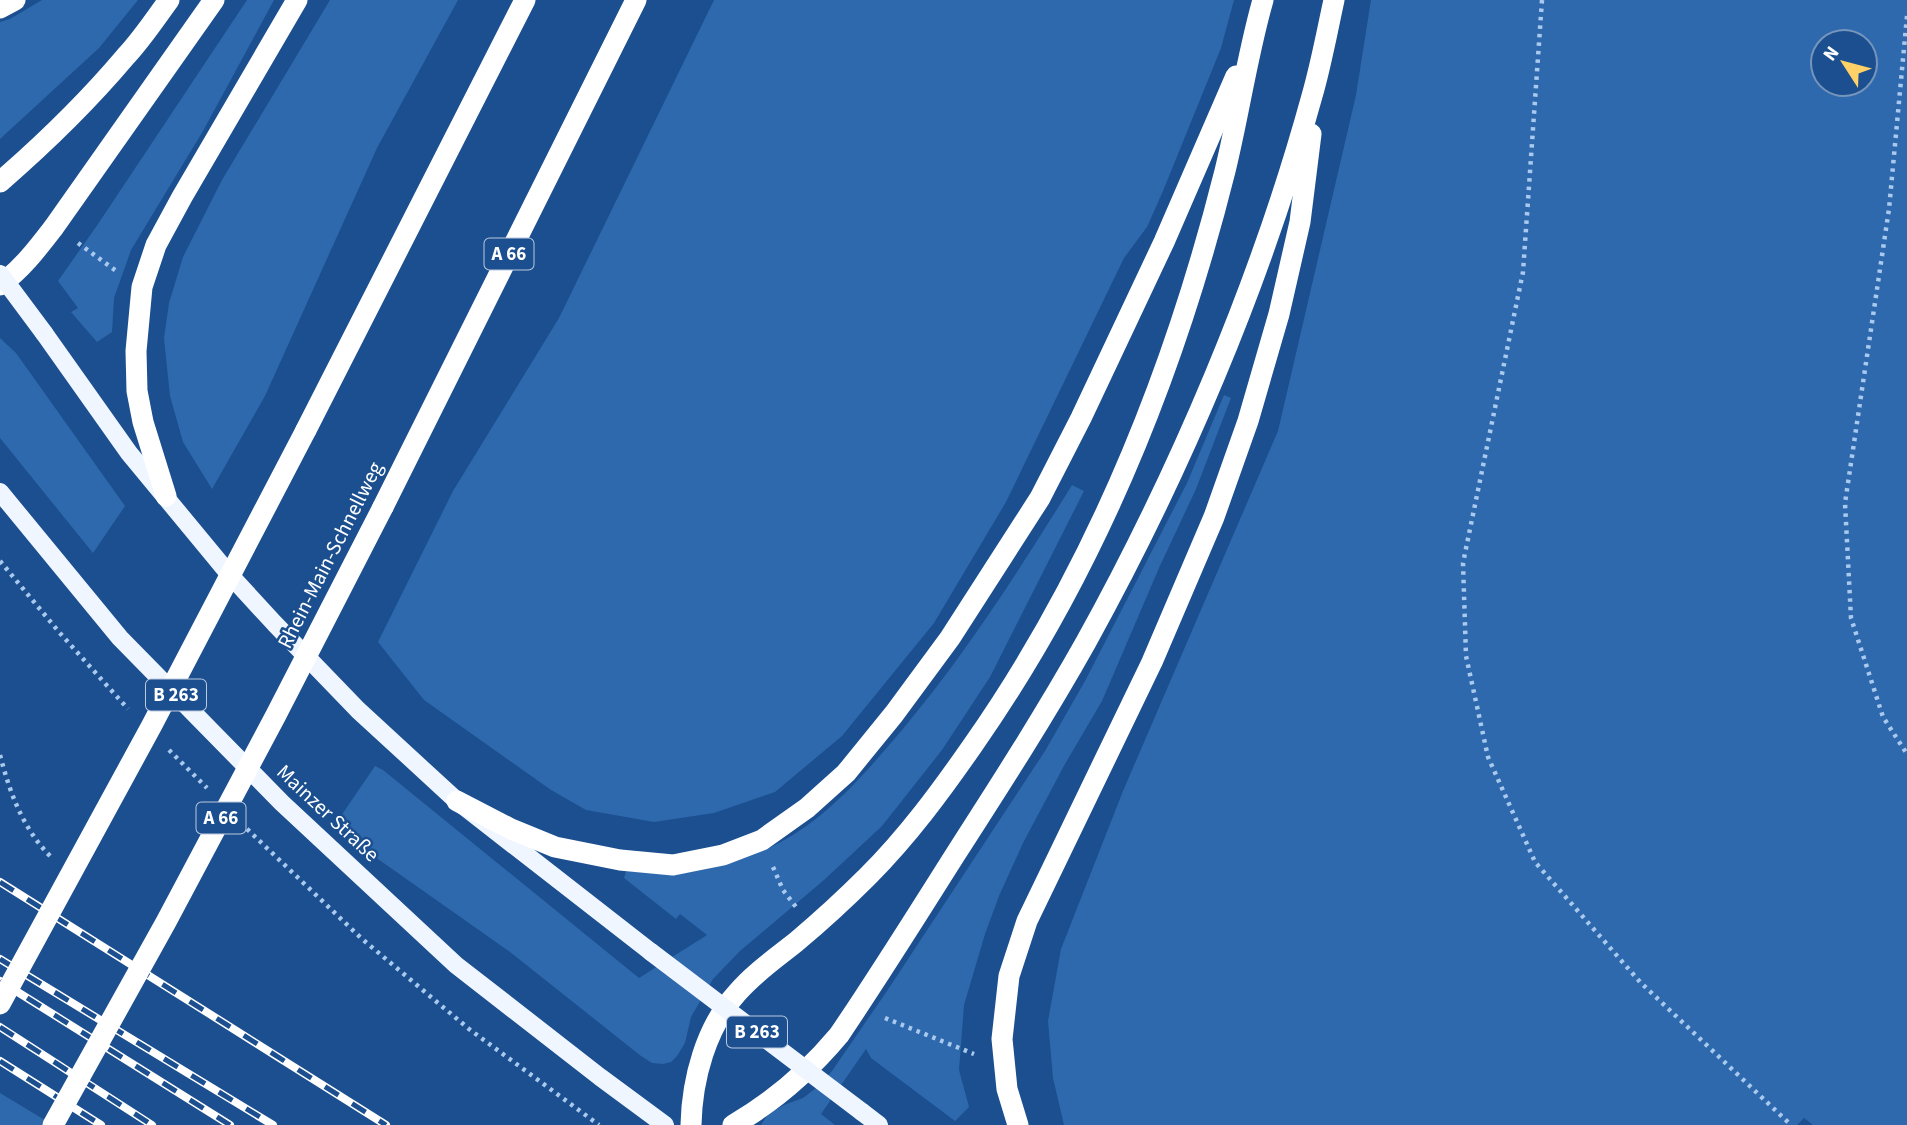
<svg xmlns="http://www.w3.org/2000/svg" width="1907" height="1125" viewBox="0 0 1907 1125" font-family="'Source Sans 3',sans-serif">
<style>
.green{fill:#2e69ad;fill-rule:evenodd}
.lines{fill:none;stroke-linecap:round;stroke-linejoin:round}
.path{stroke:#a9c9ee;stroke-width:4.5;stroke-dasharray:3.5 5;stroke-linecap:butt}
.primary{stroke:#f0f6ff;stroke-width:18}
.motorway{stroke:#fff;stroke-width:21}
.rail-casing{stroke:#fff;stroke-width:8}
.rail{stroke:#1b4f8f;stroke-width:5;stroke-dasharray:16;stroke-linecap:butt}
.primary-bridge{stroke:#f0f6ff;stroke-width:18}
.motorway-bridge{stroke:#fff;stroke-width:21}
.labels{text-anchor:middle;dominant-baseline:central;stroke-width:5;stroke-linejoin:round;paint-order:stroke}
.shield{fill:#1b4f8f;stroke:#bbcadd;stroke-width:2}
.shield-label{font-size:19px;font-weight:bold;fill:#fff}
.street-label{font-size:21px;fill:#fff;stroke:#1b4f8f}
</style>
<rect width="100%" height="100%" fill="#1b4f8f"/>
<g class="green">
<path d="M42,0H138L99,48L0,139V22L10,19Z"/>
<path d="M247,0H274L203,131L131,250L114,298L112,332L97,342L71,312L78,308L58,281L98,224Z"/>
<path d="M330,0H458L377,148L265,396L212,489L183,442L170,396L164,338L169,303L183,257L222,180Z"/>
<path d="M714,0H1234L1221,48L1163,191L1147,227L1124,258L1006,502L934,623L842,736L775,792L714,813L654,822L586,810L551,790L424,700L378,642L453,491L559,318Z"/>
<path d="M1371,0H1907V1125H1813L1804,1118L1797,1125H1064L1053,1078L1048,1021L1061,949L1123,791L1278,431L1356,95ZM1823,42H1865V84H1823Z"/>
<path d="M0,338L16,353L125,506L93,553L0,438Z"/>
<path d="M1224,395L1231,398L1196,489L1159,568L1102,701L1065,764L1023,843L999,896L985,934L964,1005L959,1070L969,1107L955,1121L871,1058L866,1049L821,1114L835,1125H761L768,1114L784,1105L803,1098L816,1088L832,1071L887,991L1045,751L1085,681L1187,483Z"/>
<path d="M1072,485L1084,491L990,677L942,750L882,826L824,880L740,951L713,979L691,1017L685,1043L677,1056L671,1062L663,1064L652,1063L641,1056L510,952L368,852L340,827L343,813L375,766L383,770L639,978L707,935L680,914L676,919L624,878L626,871C646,872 669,876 690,872C717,868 746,858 771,847C816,826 853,787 884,751C956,669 1015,577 1072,485Z"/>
<path d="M0,1093L53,1125H0Z"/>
</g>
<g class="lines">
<g class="path">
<path d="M1542,0L1523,272L1463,563L1466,656L1488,757L1535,862L1640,982L1791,1125"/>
<path d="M1907,16L1889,209L1845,503L1851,618L1883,717L1907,754"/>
<path d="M78,243L119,273"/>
<path d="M0,561L59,632L128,709"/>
<path d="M169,750L207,788"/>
<path d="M0,755C10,793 22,827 50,856"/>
<path d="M247,829L361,938L469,1029L599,1125"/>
<path d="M773,867L783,890L796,907"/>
<path d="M885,1018L974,1054"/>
</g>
<g class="primary">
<path d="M44,333L129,453L229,574L275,624L358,710L457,801L651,952"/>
<path d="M0,492L120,638L282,803L456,965L600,1077L665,1125"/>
<path d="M862,1112L879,1125"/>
</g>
<g class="motorway">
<path d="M0,8L15,0"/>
<path d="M0,182C45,143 88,101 126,56C142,39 155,19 169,0"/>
<path d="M0,285C22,269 37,249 54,227L214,0"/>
<path d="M306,430L525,0"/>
<path d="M166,496L143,422L137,391L136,351L142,287L156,245L182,197L297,0"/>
<path d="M383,507L636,0"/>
<path d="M457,801L511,829L555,847L620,860L673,865L723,855L762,840L807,808L846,773L894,714L950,638L1040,498L1081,418L1164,242L1236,76"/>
<path d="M691,1125C692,1079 706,1027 737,993C754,973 776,958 796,942C821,921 845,899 868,876C908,836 941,791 973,745C1094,572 1174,374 1225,171C1239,114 1247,56 1263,0"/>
<path d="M733,1125C775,1101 808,1072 839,1035C879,976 917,915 955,855C1000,785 1045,715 1086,642C1179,474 1261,282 1312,96C1321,65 1327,32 1334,0"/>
<path d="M1018,1125L1007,1089L1002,1039L1009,976L1027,921L1152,662L1214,517L1248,421L1279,314L1300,222L1311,134"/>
</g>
<g class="rail-casing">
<g id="rail">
<path d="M0,882L386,1125"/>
<path d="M0,959L273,1125"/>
<path d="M0,981L230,1125"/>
<path d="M0,1027L152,1125"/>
<path d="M0,1061L101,1125"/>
</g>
</g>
<use href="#rail" class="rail"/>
<g class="primary-bridge">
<path d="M0,274L44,333"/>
<path d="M651,952L862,1112"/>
</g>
<g class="motorway-bridge">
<path d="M0,1004L152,725L306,430"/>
<path d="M53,1125L166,922L276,715L383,507"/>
</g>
</g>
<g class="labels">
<g class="shield">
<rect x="484.5" y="238.5" width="49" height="31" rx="5"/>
<rect x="146" y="679.5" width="60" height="31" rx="5"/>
<rect x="196.5" y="802.5" width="49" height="31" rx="5"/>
<rect x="727" y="1016.5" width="60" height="31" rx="5"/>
</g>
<g class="shield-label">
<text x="509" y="254">A 66</text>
<text x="176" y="695">B 263</text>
<text x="221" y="818">A 66</text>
<text x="757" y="1032">B 263</text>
</g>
<g class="street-label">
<text transform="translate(330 555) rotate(-63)">Rhein-Main-Schnellweg</text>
<text transform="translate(328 813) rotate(43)">Mainzer Straße</text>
</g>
</g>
<g transform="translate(1844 63) rotate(306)"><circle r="33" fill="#1b4f8f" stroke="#7695bc" stroke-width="2"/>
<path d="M0-5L12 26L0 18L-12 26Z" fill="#ffd166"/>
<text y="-10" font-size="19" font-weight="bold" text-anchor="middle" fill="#ffffff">N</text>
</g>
</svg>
